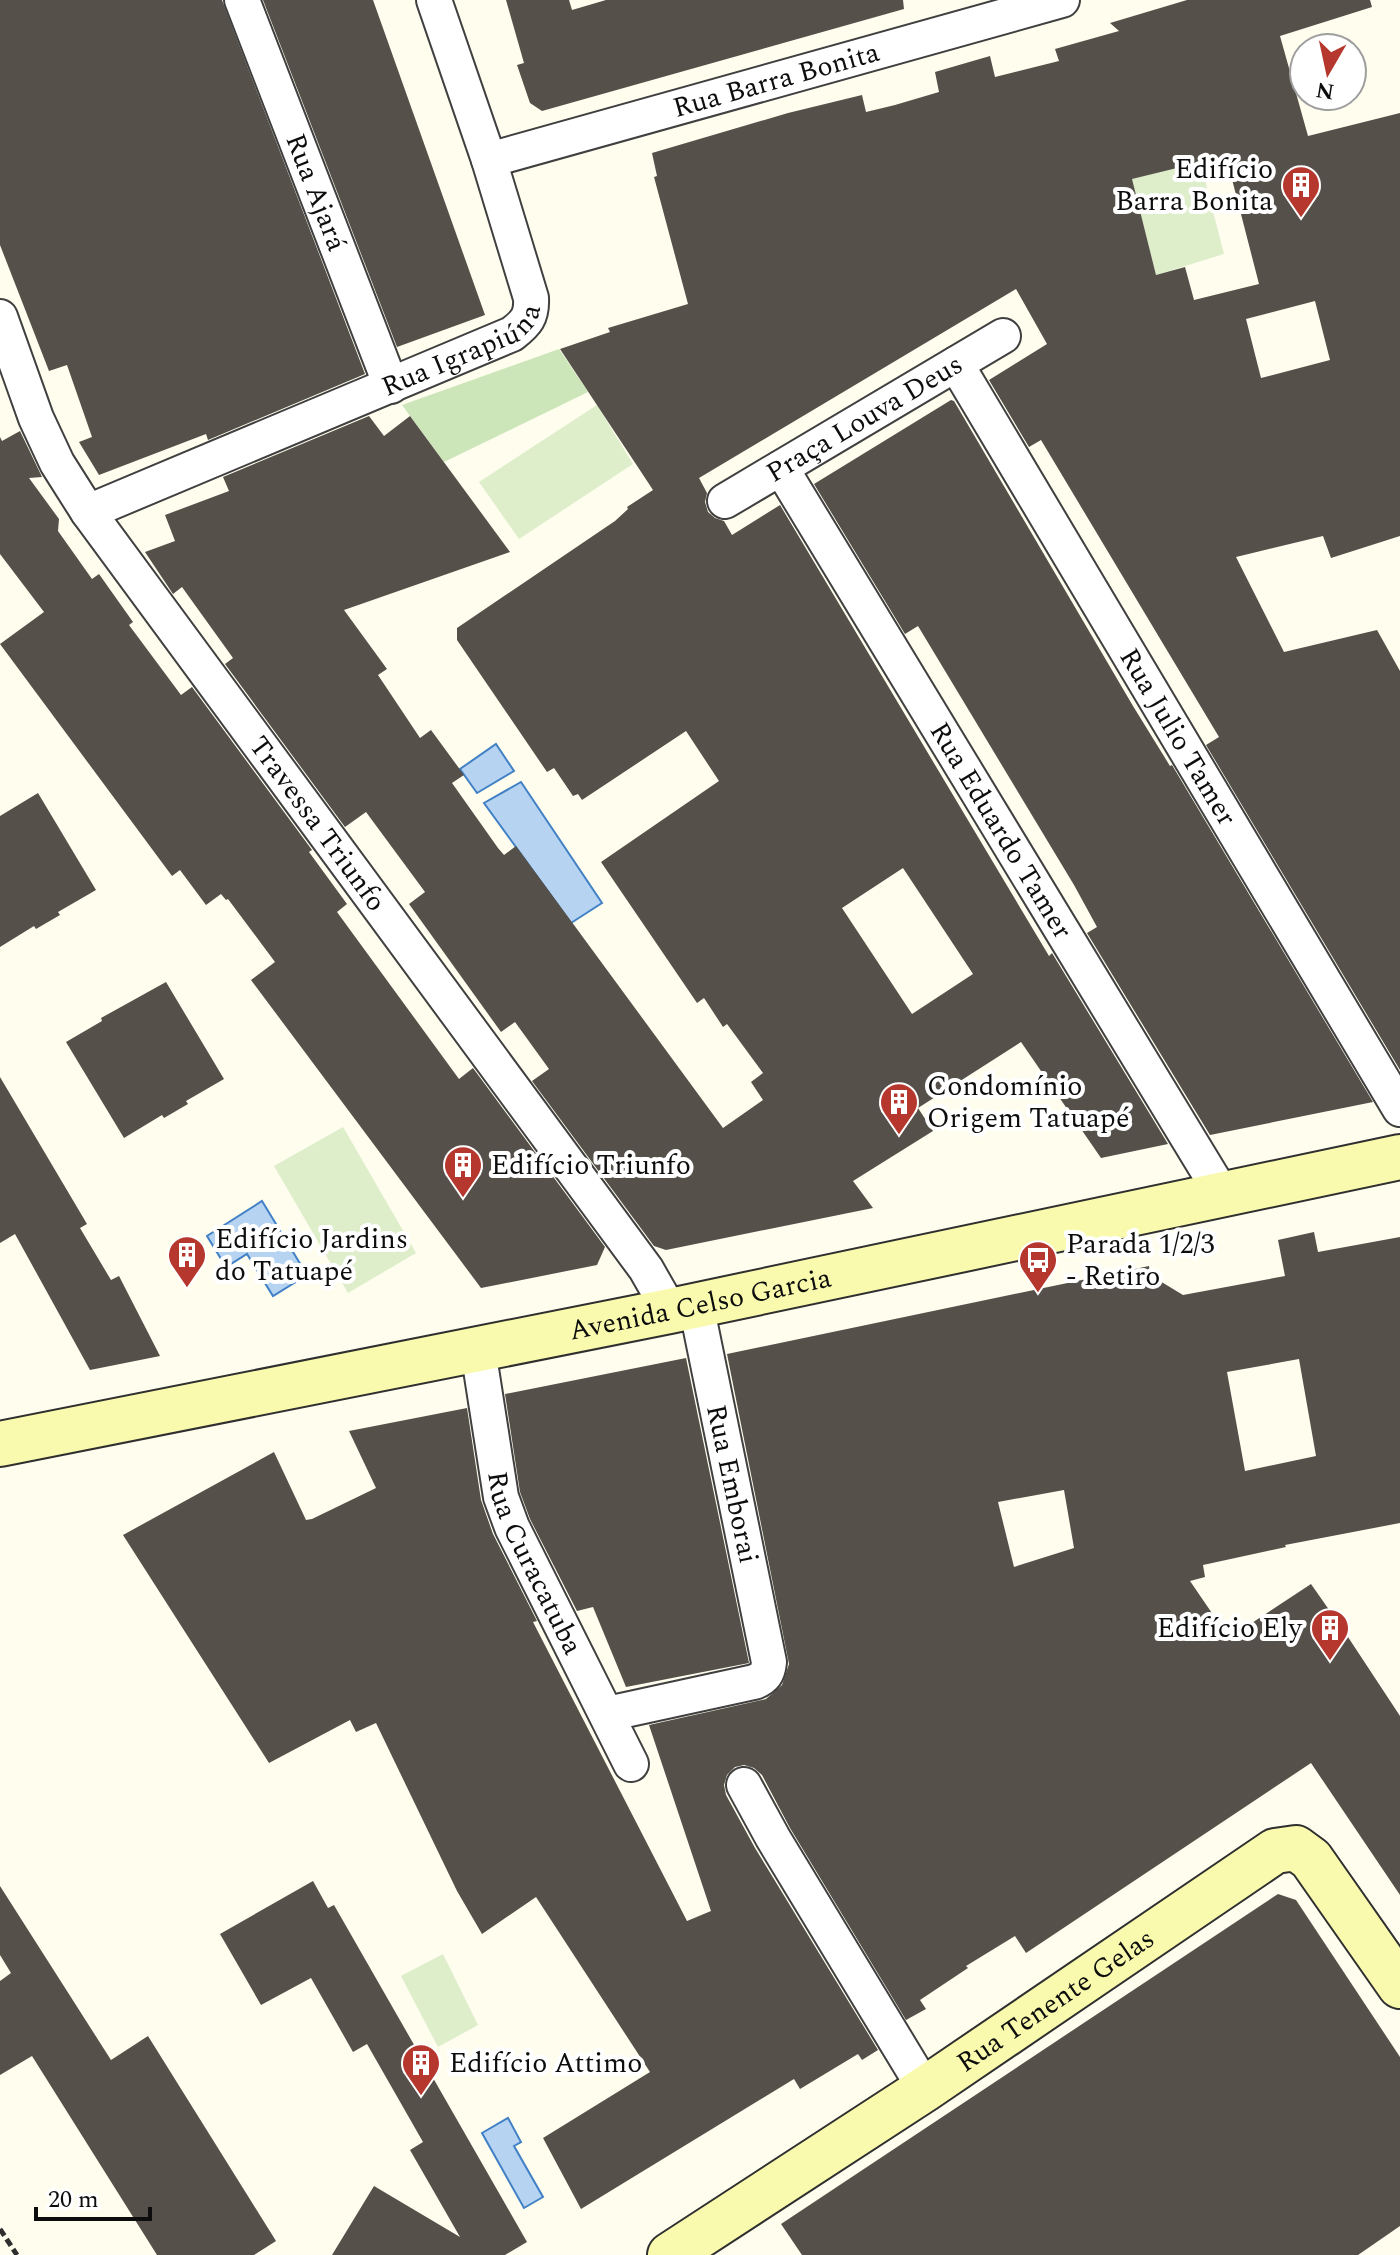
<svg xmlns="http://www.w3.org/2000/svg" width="1400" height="2255" viewBox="0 0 1400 2255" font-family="Spectral,serif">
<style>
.green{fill:#cce6ba}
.pitch{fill:#deeecb}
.water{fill:#b6d4f2;stroke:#4180c5;stroke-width:2}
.building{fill:#55504a;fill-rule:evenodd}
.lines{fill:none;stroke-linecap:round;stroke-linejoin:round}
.street-casing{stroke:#404040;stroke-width:38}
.secondary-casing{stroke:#2f2f2f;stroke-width:48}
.path{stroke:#2f2f2f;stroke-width:5;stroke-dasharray:8 4;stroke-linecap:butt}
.street{stroke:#fff;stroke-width:34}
.secondary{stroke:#f9faad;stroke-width:44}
.labels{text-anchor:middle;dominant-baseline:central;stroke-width:8;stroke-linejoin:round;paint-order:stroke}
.street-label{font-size:28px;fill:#0d0d0d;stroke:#fff}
.poi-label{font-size:28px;fill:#0d0d0d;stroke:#fff;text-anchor:start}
</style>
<rect width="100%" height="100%" fill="#fefdee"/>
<path class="green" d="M559,349L588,392L444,462L402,405Z"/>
<g class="pitch">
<path d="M1200,161L1224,254L1156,275L1131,179Z"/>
<path d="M597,405L633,464L519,539L479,482Z"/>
<path d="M343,1127L416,1253L348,1293L274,1166Z"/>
<path d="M443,1954L478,2025L438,2047L401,1976Z"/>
</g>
<g class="water">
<path d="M496,744L514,771L477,793L460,769Z"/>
<path d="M521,782L602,903L571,923L484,803Z"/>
<path d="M262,1201L307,1275L273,1296L247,1254L226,1267L207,1236Z"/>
<path d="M508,2118L521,2142L514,2146L543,2197L524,2208L482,2133Z"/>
</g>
<g class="building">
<path d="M0,0H222L365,374L208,440L206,434L99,475L79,442L92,437L67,365L49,371L0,245Z"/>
<path d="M263,0H373L485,315L397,347Z"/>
<path d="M506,0H569L572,10L606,0H903L904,9L542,111L530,103L517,65L524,63Z"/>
<path d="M1187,0H1370L1372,7L1280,36L1308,136L1400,113V536L1331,558L1323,536L1236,557L1284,652L1377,630L1400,671V1070L1206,745L1219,737L1159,637L1041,440L1029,447L989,380L1047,344L1016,289L699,478L707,493L705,502L708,512L715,518L724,521L732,535L780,505L1049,956L1052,953L1168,1144L1101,1158L1021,1042L918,1108L933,1131L853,1181L873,1208L666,1250L654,1246L532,1081L549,1069L515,1022L501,1032L409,904L425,892L366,812L345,827L225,664L233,658L182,587L173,594L145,552L175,541L165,515L229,491L223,477L369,416L384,436L410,416L510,552L344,610L387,669L378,675L420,738L431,730L464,775L452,783L498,848L504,855L516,846L723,1128L763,1100L751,1082L763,1073L727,1024L723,1027L704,998L697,1003L601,862L719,781L686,731L582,800L578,794L573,796L554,768L547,772L457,640V628L615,521L628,509L627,507L653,490L560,349L610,332L608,328L688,304L654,177L657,176L652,153L788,113L862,95L866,112L895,105L939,92L935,72L990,56L995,77L1059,61L1055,49L1119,31L1110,23ZM1226,156L1259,284L1194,300L1185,267L1156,275L1132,179ZM1315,301L1330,360L1261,378L1246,319ZM903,868L973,974L912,1014L842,908Z"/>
<path d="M951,400L954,401L1133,706L1170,766L1172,765L1373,1102L1210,1135L1087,933L1097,927L1074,885L918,626L905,634L814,484Z"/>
<path d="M20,431L42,477L29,478L59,519L58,531L92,579L99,574L133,622L129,625L181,695L192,687L312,850L309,852L347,904L337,912L459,1079L473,1068L605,1247L597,1265L481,1288L251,980L275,962L228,899L226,900L221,894L206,905L180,870L172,876L0,644L44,612L0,554V437L2,441Z"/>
<path d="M38,793L96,890L58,912L60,915L36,929L34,926L0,947V816Z"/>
<path d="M166,982L224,1079L186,1101L188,1104L164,1118L162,1115L124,1138L66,1042L102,1021L101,1018Z"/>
<path d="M0,1077L87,1224L80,1228L111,1280L119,1276L160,1356L90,1370L15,1234L0,1243Z"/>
<path d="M1314,1232L1318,1252L1400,1237V1523L1285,1545L1286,1547L1203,1565L1205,1577L1190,1581L1229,1638L1311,1584L1346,1634L1400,1716V1895L1311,1763L1026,1953L1015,1936L966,1966L968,1968L920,2000L926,2009L906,2020L790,1828L762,1775L754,1768L744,1765L735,1767L727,1775L724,1785L726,1795L755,1848L878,2050L862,2060L858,2054L800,2089L794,2079L581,2209L543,2138L650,2072L536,1897L482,1934L457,1891L376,1723L356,1732L350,1720L269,1763L123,1535L274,1452L306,1520L312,1519L376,1488L349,1431L467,1408L481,1500L493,1534L537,1621L533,1622L687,1921L711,1911L649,1725L766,1699L782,1685L789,1664L727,1354L1149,1266L1150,1275L1183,1295L1285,1276L1278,1240ZM1299,1359L1316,1456L1245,1471L1227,1372ZM1064,1490L1074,1548L1014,1567L998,1502Z"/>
<path d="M686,1358L749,1663L626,1687L593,1607L577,1611L530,1519L520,1492L505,1394Z"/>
<path d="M313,1881L328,1908L334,1905L527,2242L505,2255H332L374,2186L460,2237L410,2150L423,2142L367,2044L353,2052L311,1978L261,2005L220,1934Z"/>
<path d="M0,1886L111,2060L148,2036L276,2241L254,2255H157L32,2056L0,2075V1981L11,1973L0,1955Z"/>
<path d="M1278,1894L1296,1900L1400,2057V2226L1358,2255H802L781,2224Z"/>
</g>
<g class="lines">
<g class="street-casing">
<g id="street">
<path id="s1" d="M242,0L391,386"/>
<path id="s2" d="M489,160L1062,0"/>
<path id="s3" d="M0,317L36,418L57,463L88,512L646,1269L670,1311"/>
<path id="s4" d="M956,364L1400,1109"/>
<path id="s5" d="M781,468L1222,1194"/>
<path id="s6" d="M725,501L1003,336"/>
<path id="s7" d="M88,512L512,334C526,323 532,317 531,298L489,160L434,0"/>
<path id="s8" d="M478,1350L501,1497L512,1527L631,1764"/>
<path d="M607,1714L754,1682C765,1678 768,1673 769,1662L696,1305"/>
<path d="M744,1785L773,1838L925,2089"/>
</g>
</g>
<g class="secondary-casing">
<g id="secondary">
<path id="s9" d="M0,1444L670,1311L1400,1157"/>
<path id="s10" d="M670,2255L925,2089L1275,1851L1296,1848L1311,1859L1400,1986"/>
</g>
</g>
<path class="path" d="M0,2229L17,2255"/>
<use href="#street" class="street"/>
<use href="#secondary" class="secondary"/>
</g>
<defs>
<g id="building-pin" transform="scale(2)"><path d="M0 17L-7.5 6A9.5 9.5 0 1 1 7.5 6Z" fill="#b5372d" stroke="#fff"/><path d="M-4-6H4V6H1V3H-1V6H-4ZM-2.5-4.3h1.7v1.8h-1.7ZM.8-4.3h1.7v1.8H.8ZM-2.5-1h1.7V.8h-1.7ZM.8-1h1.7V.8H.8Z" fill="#fff"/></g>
<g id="bus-pin" transform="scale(2)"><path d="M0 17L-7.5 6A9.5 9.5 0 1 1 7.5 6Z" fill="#b5372d" stroke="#fff"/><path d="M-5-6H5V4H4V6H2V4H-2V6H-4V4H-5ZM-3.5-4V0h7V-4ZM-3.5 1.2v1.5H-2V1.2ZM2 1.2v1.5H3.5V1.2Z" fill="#fff"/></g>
</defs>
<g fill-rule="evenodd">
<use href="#building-pin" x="1301" y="185"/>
<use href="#building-pin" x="899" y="1102"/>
<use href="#building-pin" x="463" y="1165"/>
<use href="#building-pin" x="187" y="1255"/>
<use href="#bus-pin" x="1038" y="1260"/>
<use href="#building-pin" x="1330" y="1628"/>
<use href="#building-pin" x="421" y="2063"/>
</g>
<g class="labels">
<g class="street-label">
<text stroke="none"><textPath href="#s2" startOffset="298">Rua Barra Bonita</textPath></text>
<text stroke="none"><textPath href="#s1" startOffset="206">Rua Ajará</textPath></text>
<text stroke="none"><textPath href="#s7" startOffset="408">Rua Igrapiúna</textPath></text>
<text stroke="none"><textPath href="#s6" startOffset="162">Praça Louva Deus</textPath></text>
<text stroke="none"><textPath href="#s4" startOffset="434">Rua Julio Tamer</textPath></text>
<text stroke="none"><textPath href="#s3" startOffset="602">Travessa Triunfo</textPath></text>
<text stroke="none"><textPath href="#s5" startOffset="424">Rua Eduardo Tamer</textPath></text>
<text stroke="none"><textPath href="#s9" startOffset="714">Avenida Celso Garcia</textPath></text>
<text transform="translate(732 1484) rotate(78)">Rua Emborai</text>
<text stroke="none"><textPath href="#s8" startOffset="222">Rua Curacatuba</textPath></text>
<text stroke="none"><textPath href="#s10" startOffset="462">Rua Tenente Gelas</textPath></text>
</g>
<g class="poi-label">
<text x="1273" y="169" text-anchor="end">Edifício<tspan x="1273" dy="32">Barra Bonita</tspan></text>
<text x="927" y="1086">Condomínio<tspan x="927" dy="32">Origem Tatuapé</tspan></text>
<text x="491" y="1165">Edifício Triunfo</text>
<text x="215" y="1239">Edifício Jardins<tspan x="215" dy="32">do Tatuapé</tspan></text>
<text x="1066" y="1244">Parada 1/2/3<tspan x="1066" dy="32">- Retiro</tspan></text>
<text x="1302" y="1628" text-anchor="end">Edifício Ely</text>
<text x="449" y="2063">Edifício Attimo</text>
</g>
</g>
<g transform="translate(1328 72) rotate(189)"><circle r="38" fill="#ffffff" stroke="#9e9e9e" stroke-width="2"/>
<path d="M0-6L14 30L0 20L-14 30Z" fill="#b5372d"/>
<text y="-12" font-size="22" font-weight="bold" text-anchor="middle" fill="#0d0d0d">N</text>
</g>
<path d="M36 2207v12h114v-12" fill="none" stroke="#0d0d0d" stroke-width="4"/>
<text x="48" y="2207" font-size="24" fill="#0d0d0d" stroke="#ffffff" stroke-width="6" paint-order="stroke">20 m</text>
</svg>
